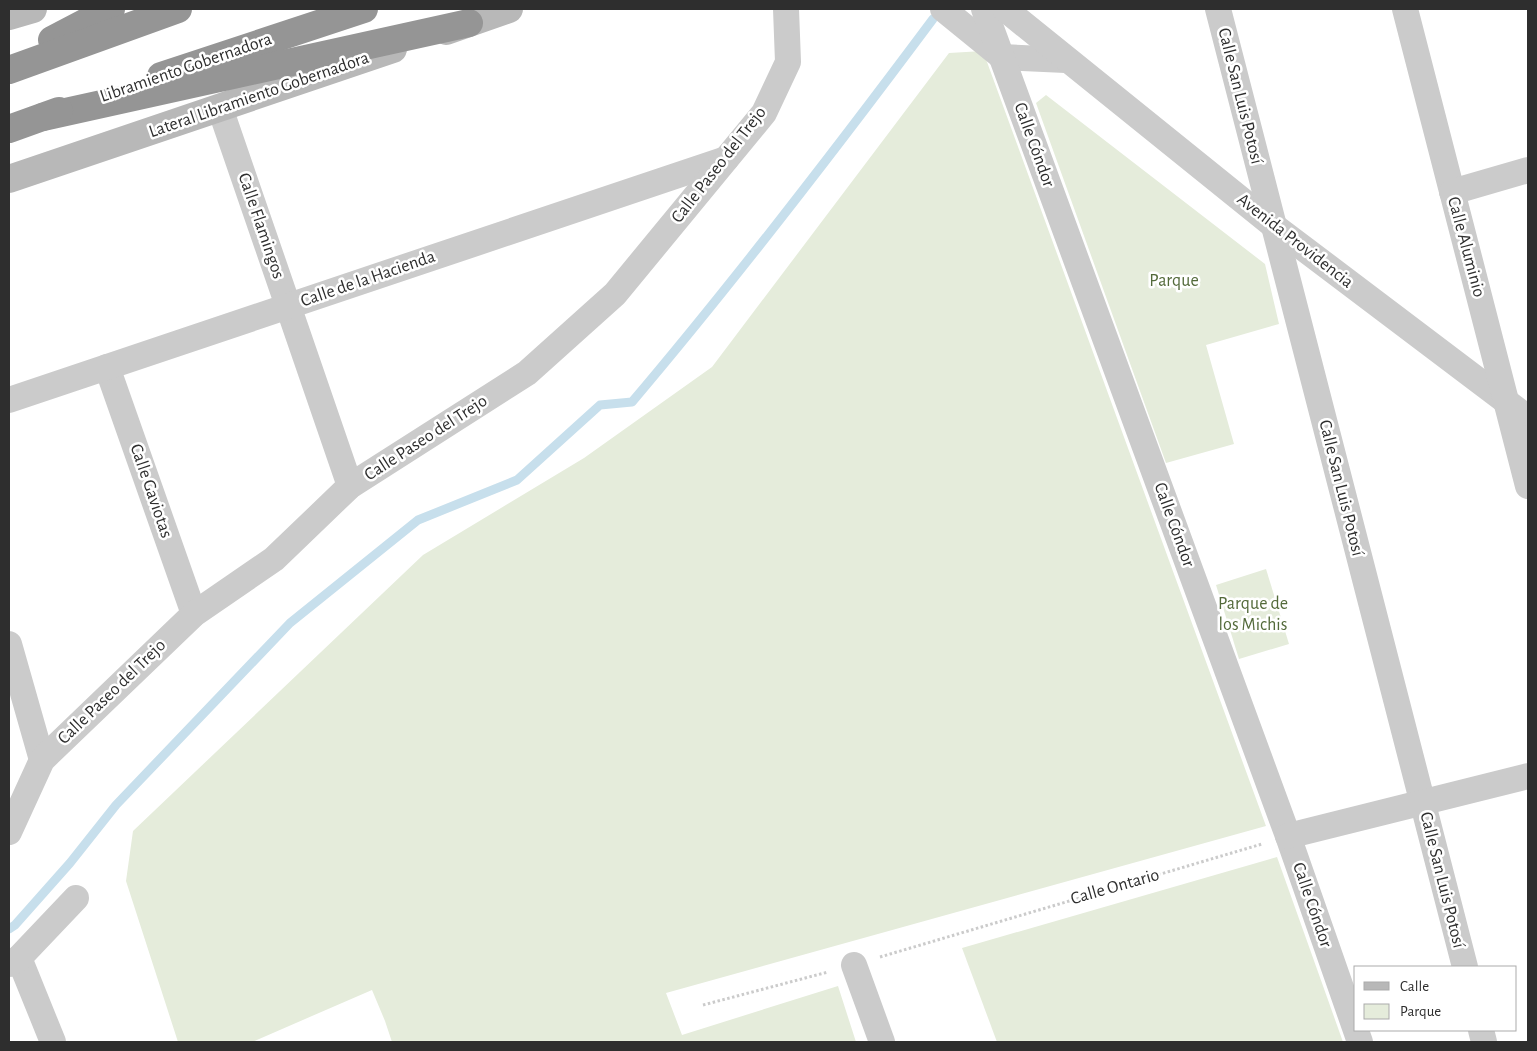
<svg xmlns="http://www.w3.org/2000/svg" width="1537" height="1051" viewBox="0 0 1537 1051" font-family="'Alegreya Sans',sans-serif">
<style>
.green{fill:#e5ecdb}
.lines{fill:none;stroke-linecap:round;stroke-linejoin:round}
.stream{stroke:#c7dfec;stroke-width:9}
.path{stroke:#cbcbcb;stroke-width:3;stroke-dasharray:2.5 2.5;stroke-linecap:butt}
.street{stroke:#cbcbcb;stroke-width:26}
.secondary{stroke:#b8b8b8;stroke-width:28}
.highway{stroke:#959595;stroke-width:28}
.labels{text-anchor:middle;dominant-baseline:central;stroke-width:5;stroke-linejoin:round;paint-order:stroke}
.street-label{font-size:18px;fill:#2e2e2e;stroke:#fff}
.park-label{font-size:18px;fill:#536a3a;stroke:#fff}
</style>
<rect width="100%" height="100%" fill="#fff"/>
<g class="green">
<path d="M983,51L1266,826L666,993L682,1035L838,986L856,1042H392L385,1021L372,990L252,1042H178L126,881L133,831L423,555L584,458L712,367L949,53Z"/>
<path d="M1046,95L1265,264L1279,324L1206,345L1234,444L1166,463L1036,103Z"/>
<path d="M1266,569L1289,644L1239,659L1216,585Z"/>
<path d="M1277,857L1343,1042H997L962,948Z"/>
</g>
<g class="lines">
<path class="stream" d="M9,929L15,925L70,863L116,805L290,623L418,520L517,480L600,405L632,402C737,278 836,149 933,19"/>
<g class="path">
<path d="M880,957L1262,844"/>
<path d="M703,1005L828,972"/>
</g>
<g class="street">
<path d="M943,9L1002,57L1066,60"/>
<path d="M984,9L1288,836L1360,1042"/>
<path d="M1005,9L1274,226L1528,418"/>
<path d="M1218,9L1465,967"/>
<path d="M1405,9L1528,486"/>
<path d="M220,108L350,486"/>
<path d="M1452,192L1528,170"/>
<path d="M107,367L194,614"/>
<path d="M9,400L726,159"/>
<path d="M9,644L42,760"/>
<path d="M9,832L42,760L194,614L274,559L350,486L527,373L615,294L764,113L788,62L786,9"/>
<path d="M1288,836L1528,776"/>
<path d="M19,958L53,1042"/>
<path d="M9,964L19,958L76,898"/>
<path d="M854,965L882,1042"/>
<path d="M1481,1030L1484,1042"/>
</g>
<g class="secondary">
<path d="M9,16L33,9"/>
<path d="M446,31L509,9"/>
<path d="M9,179L393,49"/>
</g>
<g class="highway">
<path d="M52,40L111,9"/>
<path d="M9,70L178,9"/>
<path d="M161,76L364,9"/>
<path d="M43,117L469,23"/>
<path d="M9,129L59,111"/>
</g>
</g>
<g class="labels">
<g class="street-label">
<text transform="translate(186 68) rotate(-19)">Libramiento Gobernadora</text>
<text transform="translate(259 95) rotate(-19)">Lateral Libramiento Gobernadora</text>
<text transform="translate(1240 96) rotate(76)">Calle San Luis Potosí</text>
<text transform="translate(1034 145) rotate(70)">Calle Cóndor</text>
<text transform="translate(719 165) rotate(-52)">Calle Paseo del Trejo</text>
<text transform="translate(261 226) rotate(71)">Calle Flamingos</text>
<text transform="translate(1295 241) rotate(38)">Avenida Providencia</text>
<text transform="translate(1466 247) rotate(75)">Calle Aluminio</text>
<text transform="translate(368 279) rotate(-19)">Calle de la Hacienda</text>
<text transform="translate(426 438) rotate(-33)">Calle Paseo del Trejo</text>
<text transform="translate(1341 488) rotate(76)">Calle San Luis Potosí</text>
<text transform="translate(151 491) rotate(71)">Calle Gaviotas</text>
<text transform="translate(1174 525) rotate(70)">Calle Cóndor</text>
<text transform="translate(112 692) rotate(-44)">Calle Paseo del Trejo</text>
<text transform="translate(1442 880) rotate(76)">Calle San Luis Potosí</text>
<text transform="translate(1115 887) rotate(-16)">Calle Ontario</text>
<text transform="translate(1312 905) rotate(71)">Calle Cóndor</text>
</g>
<g class="park-label">
<text x="1174" y="281">Parque</text>
<text x="1253" y="604">Parque de<tspan x="1253" dy="21">los Michis</tspan></text>
</g>
</g>
<rect width="1537" height="1051" fill="none" stroke="#2e2e2e" stroke-width="20"/>
<rect x="1354" y="966" width="162" height="65" fill="#ffffff" stroke="#ababab"/>
<rect x="1364" y="982" width="25" height="8" fill="#b8b8b8" stroke="#ababab"/>
<text x="1400" y="991" font-size="15" fill="#2e2e2e">Calle</text>
<rect x="1364" y="1004" width="25" height="15" fill="#e5ecdb" stroke="#ababab"/>
<text x="1400" y="1016" font-size="15" fill="#2e2e2e">Parque</text>
</svg>
